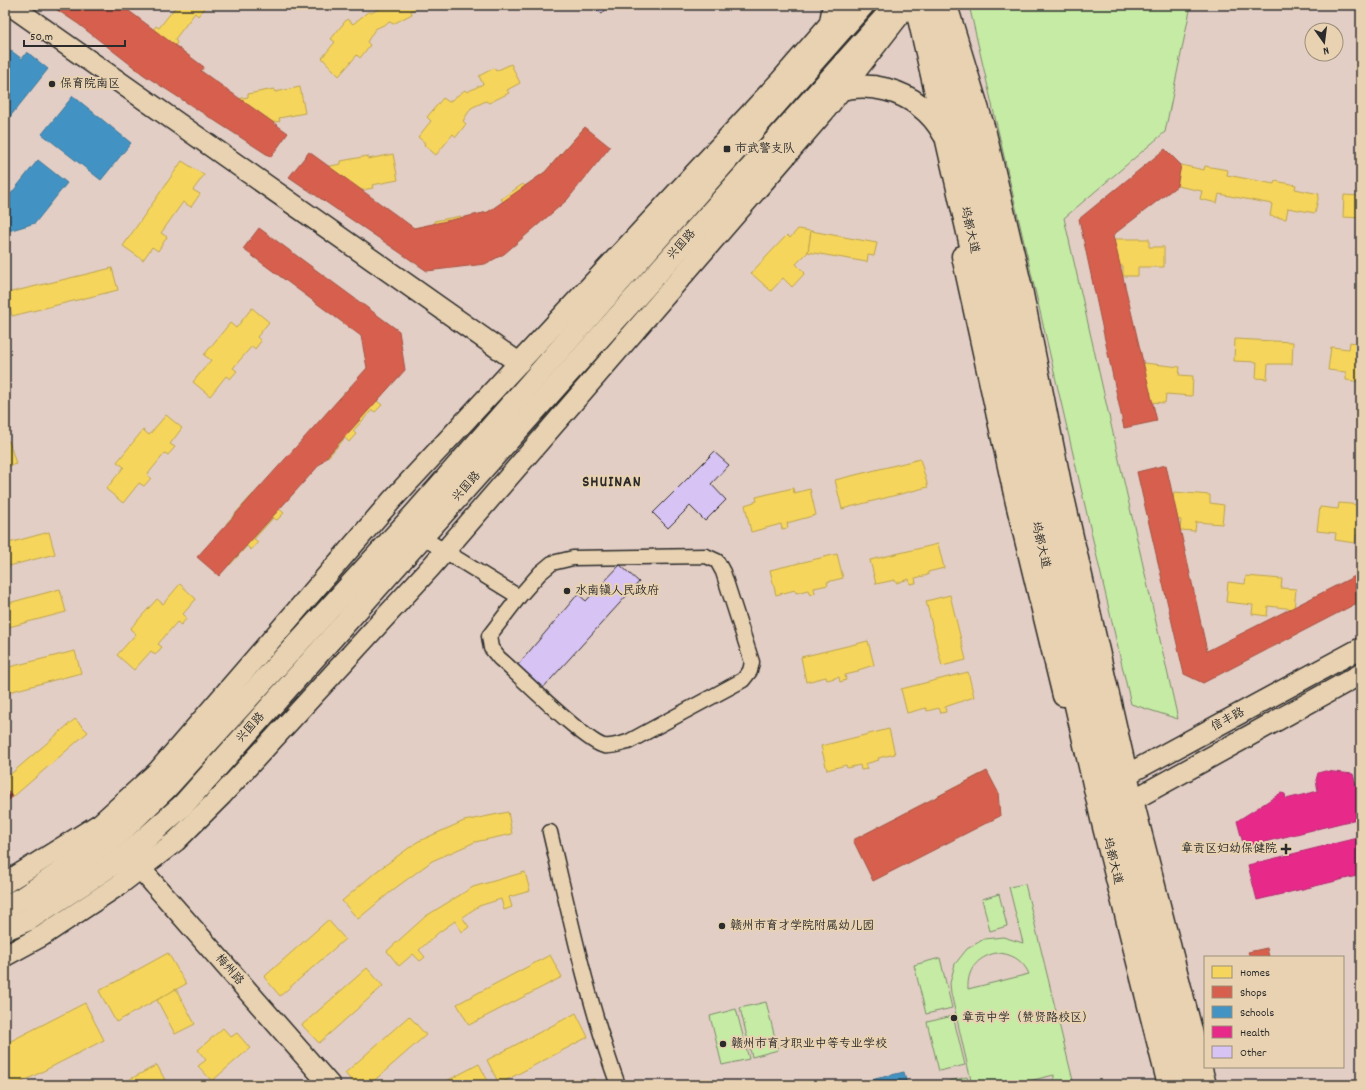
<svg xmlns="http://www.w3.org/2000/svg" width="1366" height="1090" viewBox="0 0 1366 1090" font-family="Dekko,'LXGW WenKai TC',sans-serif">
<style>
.green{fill:#c6eba5;stroke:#788b68;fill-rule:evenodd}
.homes{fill:#f6d55c;stroke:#b9a24d}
.shops{fill:#d6604d;stroke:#a35043}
.schools{fill:#4393c3;stroke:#3c7495}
.health{fill:#e7298a;stroke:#af2a6e}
.building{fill:#d7c3f4;stroke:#2b2b2b}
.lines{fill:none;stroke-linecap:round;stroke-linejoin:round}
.street-casing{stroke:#2b2b2b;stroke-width:17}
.secondary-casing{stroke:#2b2b2b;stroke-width:23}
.primary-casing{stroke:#2b2b2b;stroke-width:25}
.street{stroke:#e8d2b1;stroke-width:14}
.secondary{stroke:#e8d2b1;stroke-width:20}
.primary{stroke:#e8d2b1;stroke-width:22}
.poi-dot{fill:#2b2b2b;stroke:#e8d2b1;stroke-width:1.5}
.labels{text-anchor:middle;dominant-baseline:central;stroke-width:4;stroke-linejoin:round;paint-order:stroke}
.poi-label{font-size:12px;fill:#2b2b2b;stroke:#e8d2b1;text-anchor:start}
.street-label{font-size:12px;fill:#2b2b2b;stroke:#e8d2b1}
.district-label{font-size:16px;font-weight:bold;letter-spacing:1px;fill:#2b2b2b;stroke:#e8d2b1}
</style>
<rect width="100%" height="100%" fill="#e3cec5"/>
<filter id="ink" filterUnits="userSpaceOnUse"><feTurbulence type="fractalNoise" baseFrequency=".025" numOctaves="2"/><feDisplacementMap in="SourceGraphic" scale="8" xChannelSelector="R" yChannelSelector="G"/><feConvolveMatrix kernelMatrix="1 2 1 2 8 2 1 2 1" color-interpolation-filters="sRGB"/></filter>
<g filter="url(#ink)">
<g class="green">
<path d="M969,5H1191L1165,132L1064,218L1178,719L1131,704Z"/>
<path d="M1025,884L1074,1085H1054V1075L1012,1085H972L951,993L950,983L955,964L967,949L984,939L1003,937L1023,943L1009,887ZM996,953C1011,953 1023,960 1029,974L968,989C967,970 977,957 996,953Z"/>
<path d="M999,894L1007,926L990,931L982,899Z"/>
<path d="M940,958L952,1008L926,1014L914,965Z"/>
<path d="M766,1002L778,1050L752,1057L740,1008Z"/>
<path d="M736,1009L749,1059L722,1065L710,1016Z"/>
<path d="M953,1016L965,1065L939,1071L927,1022Z"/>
<path d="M967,1077L969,1085H941V1083Z"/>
</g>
<g class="homes">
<path d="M59,5H96L93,9L89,6L77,23L56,9Z"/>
<path d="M177,5H207L198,16L195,13L175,39L177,43L163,61L161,59L144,75L130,64L149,46L144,42L156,26L159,28Z"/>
<path d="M387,5H422L411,11L412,14L393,24L390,22L375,29L367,42L370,45L360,58L357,55L339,76L322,58L335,42L331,39L347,19L353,24L369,11L371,13Z"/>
<path d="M511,64L520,83L507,90L509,93L489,103L486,101L471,108L463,121L466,124L456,137L453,134L436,155L424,145L425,143L418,137L431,121L427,117L443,98L449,102L465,90L467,92L483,84L479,76L494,68L496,71Z"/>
<path d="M300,87L305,113L279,118L280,121L254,126L253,123L232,127L227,101L248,97V94L274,89L275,92Z"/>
<path d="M585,127L604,145L588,162L593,166L582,178L576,174L558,192L552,187L548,192L552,198L540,208L542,211L520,226L518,223L501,236L493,226L488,227V212L503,202L501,199L523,184L525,186L545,172Z"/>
<path d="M393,154L398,180L372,185L373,188L347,193L346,190L325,194L320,168L341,164V161L368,156V159Z"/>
<path d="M182,161L204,175L193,190L200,194L191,207L183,202L161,233L167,237L158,251L152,247L143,260L123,246Z"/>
<path d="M1181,165L1204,170L1205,166L1228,170L1227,175L1274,184L1275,181L1296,185L1295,189L1319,194L1315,213L1288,208L1286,219L1270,216L1272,204L1219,194L1217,203L1200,199L1202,191L1177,186Z"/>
<path d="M1344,195L1361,196V218L1343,217Z"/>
<path d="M488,212V227L491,240L466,245V248L440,253L439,250L419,254L414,228L435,224L434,221L461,216L462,219Z"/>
<path d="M798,229L811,231L808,252L796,264L805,273L792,287L783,278L771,291L751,273L787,235L790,238Z"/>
<path d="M811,231L877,243L874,256L868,255L867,262L808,252Z"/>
<path d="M1112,239H1149V247H1164V267H1138V276H1123V266H1096V247H1113Z"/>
<path d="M112,268L118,290L12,316L7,293Z"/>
<path d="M252,308L269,322L257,337L261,341L255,349L252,346L233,368L237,371L230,379L226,376L210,396L193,382L211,360L204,355L230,323L236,328Z"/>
<path d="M1235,339L1293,342L1292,364H1268L1267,379L1256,378L1257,362L1234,361Z"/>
<path d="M1350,342L1361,344V382L1346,380V372L1328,370L1331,347L1349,349Z"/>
<path d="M1144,363L1180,367L1179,375L1193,376L1192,396L1166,394L1165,403L1150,402L1151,392L1124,389L1126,370L1143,371Z"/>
<path d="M374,372L390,386L377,401L382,405L375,412L372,410L353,431L356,434L349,442L345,438L328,457L311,443L330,422L324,416L351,386L357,391Z"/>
<path d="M166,415L182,428L170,444L175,447L168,455L165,453L147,475L151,478L144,486L139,483L123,503L106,489L124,467L117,462L143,430L149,435Z"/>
<path d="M9,441L16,464L5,467V442Z"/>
<path d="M920,459L928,487L842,509L835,480Z"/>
<path d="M276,480L292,494L279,509L284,513L277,520L273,518L254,539L258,542L251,550L247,546L230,565L213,551L232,530L226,524L253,494L259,499Z"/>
<path d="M793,488L794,493L810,489L816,515L787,523L788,528L782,529L781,524L751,532L745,505L757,501L756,497Z"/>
<path d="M1174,492L1210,495V503L1224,505L1222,524L1196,522L1195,531L1180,530L1181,520L1155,518L1157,498L1173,500Z"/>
<path d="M1339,503L1361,505V536L1356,535L1355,543L1335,540L1336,533L1317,531L1320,507L1338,509Z"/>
<path d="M49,532L55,554L9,566L8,562L5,563V544Z"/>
<path d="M938,544L944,568L928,572V575L915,578L916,583L910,584L909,579L896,583L895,580L876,584L870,560Z"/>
<path d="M837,554L843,578L827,582L828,585L814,588L815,593L810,595L808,590L796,593L795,590L776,595L770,570Z"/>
<path d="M1246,576L1282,579L1281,588L1296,589L1294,609L1268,606L1267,616L1252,614L1253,605L1226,602L1228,582L1245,584Z"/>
<path d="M180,584L196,599L183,614L187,618L181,625L177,622L158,644L162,647L155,655L151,651L134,670L117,655L136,634L130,629L157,599L163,604Z"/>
<path d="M60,589L66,612L5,628V604Z"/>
<path d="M950,595L966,660L942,666L926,601Z"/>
<path d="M868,641L874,665L858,670V672L845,675L846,680L840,682L839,677L827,680L826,677L806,682L801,657Z"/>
<path d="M75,651L81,673L5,693V668Z"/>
<path d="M968,672L974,697L945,707L946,712L941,713L939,708L927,711L926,708L907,713L901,689Z"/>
<path d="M75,719L88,732L13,797L5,788V779Z"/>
<path d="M889,729L895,754L878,758L879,760L865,764L867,769L861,770L860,765L847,768L846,765L827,770L821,746Z"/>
<path d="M981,774L994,799L975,809L979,816L957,828L953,819L919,837L924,845L903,855L899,848L879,858L866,834Z"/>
<path d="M508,812L512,834L475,842L432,861L394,889L358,919L342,901L377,871L417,842L464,821Z"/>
<path d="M525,872L530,891L509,897L512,907L504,910L501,899L479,906L462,917L469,927L462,932L455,921L438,933L419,950L425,957L420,961L413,954L399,966L387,951L426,916L473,887Z"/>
<path d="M328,920L345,939L280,996L264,977Z"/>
<path d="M168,953L186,984L116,1022L99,991Z"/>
<path d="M550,955L562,977L469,1025L457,1004Z"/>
<path d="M367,968L383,986L319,1043L302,1025Z"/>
<path d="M176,989L195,1024L175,1034L157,1000Z"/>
<path d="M85,1003L104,1040L16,1085H5V1044Z"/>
<path d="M576,1013L588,1037L499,1084L487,1060Z"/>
<path d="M409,1016L426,1035L369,1085H355L345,1073Z"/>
<path d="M223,1028L231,1037L237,1033L250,1048L212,1081L198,1066L206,1060L198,1050Z"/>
<path d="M479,1064L490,1085H439Z"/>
<path d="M157,1065L166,1082L160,1085H119Z"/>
<path d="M594,1079L597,1085H581Z"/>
</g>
<g class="shops">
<path d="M50,5H121L204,67L201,71L288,133L271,157L144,75L77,23Z"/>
<path d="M585,127L610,147L567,200L504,254L485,264L427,271L289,177L309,152L414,228L488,212L545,172Z"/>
<path d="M1165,149L1181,165L1177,186L1113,235L1157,421L1124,428L1079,219Z"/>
<path d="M259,228L399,331L405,370L219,576L197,557L367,368L361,336L243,249Z"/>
<path d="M1166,465L1207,651L1361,573V601L1203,683L1184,674L1137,472Z"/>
<path d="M987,771L998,792L1000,816L873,881L853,840Z"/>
<path d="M5,788L13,797L5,802Z"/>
<path d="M1267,948L1269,957H1250L1248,952Z"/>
</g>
<g class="schools">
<path d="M6,47L22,59L27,52L48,69L5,123Z"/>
<path d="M73,96L131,143L101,180L42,134Z"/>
<path d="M38,160L67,183L35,223L5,232V191L10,195Z"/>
<path d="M904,1072L907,1085H850Z"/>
</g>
<g class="health">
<path d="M1325,771L1353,774L1361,803V818L1244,847L1237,821L1281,793L1285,794L1286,799L1318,791L1316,780L1318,773Z"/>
<path d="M1361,837V875L1257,900L1248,865Z"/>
</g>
<g class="building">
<path d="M591,5H609L602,14Z"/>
<path d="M714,452L729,465L711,484L726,500L705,521L690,506L668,528L653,513Z"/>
<path d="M620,565L639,582L541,690L516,667L578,594L586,601Z"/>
</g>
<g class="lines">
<g class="street-casing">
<g id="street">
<path d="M422,537L519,597L489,636L491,648L499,658C518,674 585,742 604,746C613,747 620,744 628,742L743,680L750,671L752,662L723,572L717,561L706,556L573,558L552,563L540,573L519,597"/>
<path d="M550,832C570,917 588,1003 618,1085"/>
</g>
</g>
<g class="secondary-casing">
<g id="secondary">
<path d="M10,5L519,363"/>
<path d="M949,12L986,133L1021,284L1061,484L1133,800L1206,1085"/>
<path d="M962,256L1016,503L1063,696"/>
<path d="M1118,782L1128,774L1361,648"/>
<path d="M1122,806L1361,674"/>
<path d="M132,859L330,1085"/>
<path d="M5,883L101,823L157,772L392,500L780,81L846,5"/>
<path d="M5,956L42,936L119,885L176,841L222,795L431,567L824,112L899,16"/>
</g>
</g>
<g class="primary-casing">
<g id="primary">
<path d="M916,5L1102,819L1169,1085"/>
<path d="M938,5L1112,786L1187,1085"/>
<path d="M824,44L830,28L834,5"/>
<path d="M815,100C859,73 919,88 944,134"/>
<path d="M5,906L21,899L116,836L167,787L416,513L863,5"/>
<path d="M5,929L29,919L128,854L183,805L896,5"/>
</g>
</g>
<use href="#street" class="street"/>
<use href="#secondary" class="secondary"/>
<use href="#primary" class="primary"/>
</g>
</g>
<g class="poi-dot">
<circle cx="52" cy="84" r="4"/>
<rect x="723" y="145" width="8" height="8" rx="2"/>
<circle cx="567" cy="591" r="4"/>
<path d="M1284 843h4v4h4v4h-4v4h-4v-4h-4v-4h4z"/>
<circle cx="722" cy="926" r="4"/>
<circle cx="954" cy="1018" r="4"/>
<circle cx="723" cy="1044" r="4"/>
</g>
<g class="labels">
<g class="poi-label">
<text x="60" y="84">保育院南区</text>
<text x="735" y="149">市武警支队</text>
<text x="575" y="591">水南镇人民政府</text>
<text x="1277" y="849" text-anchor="end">章贡区妇幼保健院</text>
<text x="730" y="926">赣州市育才学院附属幼儿园</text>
<text x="962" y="1018">章贡中学（赞贤路校区）</text>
<text x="731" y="1044">赣州市育才职业中等专业学校</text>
</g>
<g class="street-label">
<text transform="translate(969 230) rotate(77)">坞都大道</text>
<text transform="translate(682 245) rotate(-48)">兴国路</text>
<text transform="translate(467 487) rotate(-48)">兴国路</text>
<text transform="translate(1040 545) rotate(77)">坞都大道</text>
<text transform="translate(1228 720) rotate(-28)">信丰路</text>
<text transform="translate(251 728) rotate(-48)">兴国路</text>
<text transform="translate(1112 861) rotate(76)">坞都大道</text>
<text transform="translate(229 970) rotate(49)">梅州路</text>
</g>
<g class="district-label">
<text x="612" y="482">SHUINAN</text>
</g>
</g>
<rect width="1366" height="1090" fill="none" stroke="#e8d2b1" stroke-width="20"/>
<rect x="10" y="10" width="1346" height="1070" fill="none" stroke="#2b2b2b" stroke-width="1.5" filter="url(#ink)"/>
<rect x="1204" y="956" width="140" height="112" fill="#e8d2b1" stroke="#9c8f7b"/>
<rect x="1212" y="966" width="20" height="12" fill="#f6d55c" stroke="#9c8f7b"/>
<text x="1240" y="976" font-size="12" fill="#2b2b2b">Homes</text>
<rect x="1212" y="986" width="20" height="12" fill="#d6604d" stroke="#9c8f7b"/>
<text x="1240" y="996" font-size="12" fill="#2b2b2b">Shops</text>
<rect x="1212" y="1006" width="20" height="12" fill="#4393c3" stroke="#9c8f7b"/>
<text x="1240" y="1016" font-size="12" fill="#2b2b2b">Schools</text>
<rect x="1212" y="1026" width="20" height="12" fill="#e7298a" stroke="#9c8f7b"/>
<text x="1240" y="1036" font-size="12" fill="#2b2b2b">Health</text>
<rect x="1212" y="1046" width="20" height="12" fill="#d7c3f4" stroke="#9c8f7b"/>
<text x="1240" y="1056" font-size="12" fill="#2b2b2b">Other</text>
<g transform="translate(1324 42) rotate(166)"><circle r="19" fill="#e8d2b1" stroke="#9c8f7b"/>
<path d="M0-3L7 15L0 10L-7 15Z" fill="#2b2b2b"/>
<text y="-6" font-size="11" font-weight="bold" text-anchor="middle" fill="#2b2b2b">N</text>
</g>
<path d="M24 40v6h101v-6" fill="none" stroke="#2b2b2b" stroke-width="2"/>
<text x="30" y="40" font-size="12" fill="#2b2b2b" stroke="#e8d2b1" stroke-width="3" paint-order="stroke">50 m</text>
</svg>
